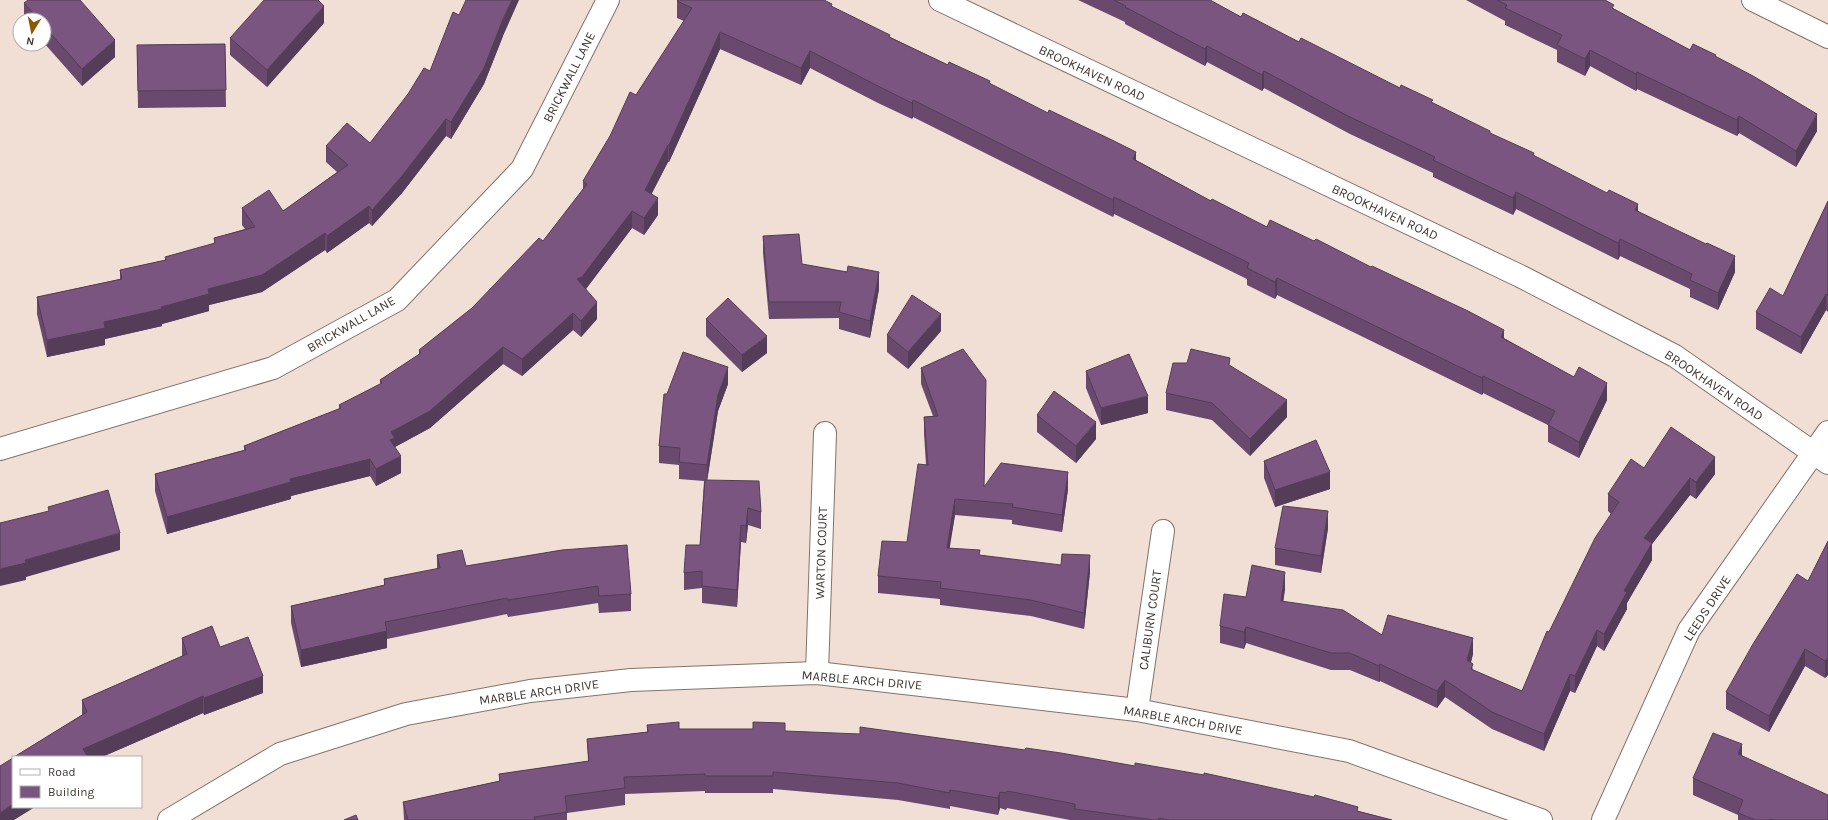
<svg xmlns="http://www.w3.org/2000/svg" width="1828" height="820" viewBox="0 0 1828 820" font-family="Karla,sans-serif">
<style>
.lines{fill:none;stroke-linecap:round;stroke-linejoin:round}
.minor-casing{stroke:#82736a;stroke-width:24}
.minor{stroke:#fff;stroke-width:22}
.wall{fill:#69496d}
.shaded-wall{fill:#553c59}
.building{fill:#7a557f;stroke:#553c59}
.labels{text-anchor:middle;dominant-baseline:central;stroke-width:4;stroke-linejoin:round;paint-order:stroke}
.street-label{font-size:13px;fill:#3f3834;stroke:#fff}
</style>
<rect width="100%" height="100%" fill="#f1dfd5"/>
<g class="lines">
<g class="minor-casing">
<g id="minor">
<path d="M940,0L1520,276L1675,356L1828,463"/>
<path d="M1753,0L1828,37"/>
<path d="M0,449L273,368L397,300L522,169L608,0"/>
<path d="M817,673L825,433"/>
<path d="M1137,710L1163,531"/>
<path d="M169,820L280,754L406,714L530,691L631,680L817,673L1137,710L1349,751L1541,820"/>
<path d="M1603,820L1689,630L1828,432"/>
</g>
</g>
<use href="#minor" class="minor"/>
</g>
<g class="wall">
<path d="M1078,0H1210L1241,17L1299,42L1433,103L1534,156L1638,211L1735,272L1718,310L1690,297V289L1620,256L1618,260L1516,209L1513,215L1433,177V173L1350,134L1264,88L1262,91L1207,62L1205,66L1125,24V22Z"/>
<path d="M1466,0H1605L1614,9L1690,50L1716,57L1817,131L1796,167L1739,133L1737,136L1637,89L1636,91L1590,66L1585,76L1557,62V50L1505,25V21Z"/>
<path d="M677,1L832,7L890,37L948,65L990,84L1136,160L1211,201L1504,338L1607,400L1579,458L1548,442V425L1483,393L1482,395L1277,295L1275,299L1247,285V279L1114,214L1113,217L913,117L912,119L878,103L810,68L801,85L720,49L669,162H668L651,194L658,215L644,235L632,228L586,289L597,319L581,337L573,330L522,376L503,364L430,428L395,447L401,473L376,486L370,476L291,496V499L167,534L155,491V474L244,450V446L339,409V405L380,384V380L419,355V350L472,308L543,241L583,190V181L636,95L684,21L677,18Z"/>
<path d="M24,3L115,57L82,86L44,43V20H24Z"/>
<path d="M324,23L267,87L230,55V38Z"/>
<path d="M503,36L484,84L451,139L446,136L402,193L372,226L369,223L327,253L325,250L262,292L209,305V311L162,324V326L105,339V345L47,357L37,314V297L120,279V270L165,260V257L214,244V238L245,229L242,225V208L283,211L337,172L326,162V146L370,143L430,71Z"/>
<path d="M225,44L226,107L138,108L137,45Z"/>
<path d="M1828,201V312L1826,310L1801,354L1756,329V312L1783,296Z"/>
<path d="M763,236L802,264L847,272L879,289L870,338L839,329V318L769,319L763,253Z"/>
<path d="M706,319L767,353L742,372L706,336Z"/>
<path d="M941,331L908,369L887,352V335Z"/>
<path d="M1230,366L1287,417L1250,456L1212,420L1166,410V393Z"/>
<path d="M921,368L986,397L984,487L1068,489L1062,532L1012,524V520L955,515L949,548L980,555L1090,572L1084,629L1031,616L940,605V599L878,593V576L907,542L926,465L924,434V417L933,416L921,384Z"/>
<path d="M1086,371L1148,413L1101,425L1086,388Z"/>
<path d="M728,384L718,411L707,480L761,512V529L748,525L746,543L741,542L737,607L702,603V588L684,590V573L700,545L704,481L679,479V465L659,463V446L667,394Z"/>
<path d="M1037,415L1096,439L1076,463L1037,432Z"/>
<path d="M1264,461L1330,489L1275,507L1264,478Z"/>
<path d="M1644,468L1715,474L1696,499L1690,495L1652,544V560L1627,603V609L1604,651L1597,646L1575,693L1570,691L1544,751L1492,729L1445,697L1437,708L1380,681L1379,682L1350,670H1331L1246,643L1244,649L1220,643V626L1246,597L1285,589L1283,601L1382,635L1473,654L1471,662L1473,670L1522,691L1549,632L1611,514L1608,511V494Z"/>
<path d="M1328,528L1321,573L1275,565V548Z"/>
<path d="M1828,541V675L1825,678L1805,666L1769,732L1726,709V692L1808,581Z"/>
<path d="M562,550L631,594V611L599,613L598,603L508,617L507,614L387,639V648L301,667L291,623V606L384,585V579L437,569V555L466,566Z"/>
<path d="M182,638L220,647L263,693L204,715L203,713L102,757H14L82,715V700L182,656Z"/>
<path d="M647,725L679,729L785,731L1358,811L1392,820H1070L1007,808L1006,810L1000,808L998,815L950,806V809L898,800L773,789V793H705V791L625,794V805L567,813V820H404L403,802L499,781V774L588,761L587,739L647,732Z"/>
<path d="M1742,756L1828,820H1738V815L1693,795V778Z"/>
</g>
<g class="shaded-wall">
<path d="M512,0H519L503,36L484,84L451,139V122L503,19Z"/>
<path d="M324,6V23L267,87V70Z"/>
<path d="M720,32V49L669,162V145Z"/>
<path d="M115,40V57L82,86V69Z"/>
<path d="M1207,46V62L1205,66V49Z"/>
<path d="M1590,50V66L1585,76V59Z"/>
<path d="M810,51V68L801,85V68Z"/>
<path d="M1264,71V88L1262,91V75Z"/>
<path d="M1637,72V89L1636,91V74Z"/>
<path d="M913,100V117L912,119V103Z"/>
<path d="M1817,114V131L1796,167V151Z"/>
<path d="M1739,116V133L1737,136V120Z"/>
<path d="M446,119V136L402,193L372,226V210Z"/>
<path d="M668,145V162L645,207V190Z"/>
<path d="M1136,152V169L1133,159Z"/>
<path d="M1516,192V209L1513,215V198Z"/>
<path d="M1114,197V214L1113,217V200Z"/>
<path d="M658,198V215L644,235V218Z"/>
<path d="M1638,204V221L1635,210Z"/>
<path d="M369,206V223L327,253V236Z"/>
<path d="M632,211V228L582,294L577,279Z"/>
<path d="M325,233V250L262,292L209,305V311L162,324V326L105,339V345L47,357V340L104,322L161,307L208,289Z"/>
<path d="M1620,239V256L1618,260V243Z"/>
<path d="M1735,256V272L1718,310V293Z"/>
<path d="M879,272V289L870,338V321Z"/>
<path d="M1277,278V295L1275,299V282Z"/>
<path d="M1826,294V310L1801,354V337Z"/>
<path d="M597,302V319L581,337V321Z"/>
<path d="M573,313V330L522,376V359Z"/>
<path d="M941,314V331L908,369V352Z"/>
<path d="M1504,330V347L1501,337Z"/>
<path d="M767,336V353L742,372V355Z"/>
<path d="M503,347V364L430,428L395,447L390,440L391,432Z"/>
<path d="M728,367V384L718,411L707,482V465L718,395Z"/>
<path d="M1483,376V393L1482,395V378Z"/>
<path d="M1607,383V400L1579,458V442Z"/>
<path d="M1148,396V413L1101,425V408Z"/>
<path d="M1287,400V417L1250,456V439Z"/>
<path d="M1096,422V439L1076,463V446Z"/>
<path d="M401,456V473L376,486V469Z"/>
<path d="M1715,457V474L1696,499V482Z"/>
<path d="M370,459V476L291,496V499L167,534V517L290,479Z"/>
<path d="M1068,472V489L1062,532V515Z"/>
<path d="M1330,472V489L1275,507V490Z"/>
<path d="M1690,478V495L1652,544V560L1627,603V609L1604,651V634L1624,591L1644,538Z"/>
<path d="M955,499V515L947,565V548Z"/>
<path d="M748,508V525L746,543V526Z"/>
<path d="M1328,511V528L1321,573V556Z"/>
<path d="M741,525V542L737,607V590Z"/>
<path d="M120,533V550L26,577V580L0,586V569L25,560Z"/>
<path d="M1090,555V572L1084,629V613Z"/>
<path d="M1285,572V589L1281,618V601Z"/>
<path d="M1246,627V643L1244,649V632Z"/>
<path d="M1597,630V646L1575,693V676Z"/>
<path d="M387,631V648L301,667V650Z"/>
<path d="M1473,638V654L1467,677V660Z"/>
<path d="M1805,649V666L1769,732V716Z"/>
<path d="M1828,658V675L1825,678V661Z"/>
<path d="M1380,664V681L1379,682V666Z"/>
<path d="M1570,674V691L1544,751V734Z"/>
<path d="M263,676V693L204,715V698Z"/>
<path d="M1445,680V697L1437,708V691Z"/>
<path d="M203,696V713L102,757H83V749Z"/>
<path d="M1742,744V760L1738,754Z"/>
<path d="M1000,792V808L998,815V798Z"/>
<path d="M13,804V807H35L14,820H0V813Z"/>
</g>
<g class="building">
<path d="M28,0H80L115,40L82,69L44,26V20H39L24,3Z"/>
<path d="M264,0H318L324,6L267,70L230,38Z"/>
<path d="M466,0H512L503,19L484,68L451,122L446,119L402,176L372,210L369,206L327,236L325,233L262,275L208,289L209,294L161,307L162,309L104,322L105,328L47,340L37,297L122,279L120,270L166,260L165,257L215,243L214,238L255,227L242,208L269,190L283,211L348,165L326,146L347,123L370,143L408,94L424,68L430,71L453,12L459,15Z"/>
<path d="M678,0H824L832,4L831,6L890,35L889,37L948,65L949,62L990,81L989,83L1048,113L1049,110L1112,140L1136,152L1133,159L1211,201L1212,199L1267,227L1270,220L1314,241L1316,239L1371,267L1372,266L1468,311L1504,330L1501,337L1574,377L1579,367L1607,383L1579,442L1548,425L1555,411L1483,376L1482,378L1277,278L1275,282L1247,268L1249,263L1114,197L1113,200L913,100L912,103L878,86L810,51L801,68L720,32L669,145H668L645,190L658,198L644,218L632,211L582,277L577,279L597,302L581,321L573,313L522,359L503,347L430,411L391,432L395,438L390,440L401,456L376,469L370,459L290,479L291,482L167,517L155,474L246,450L244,446L341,408L339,405L382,383L380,380L421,353L419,350L472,308L539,238L543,241L587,184L583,181L610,136L630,92L636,95L692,8L677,1Z"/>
<path d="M1114,0H1210L1241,17L1243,13L1299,42L1301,38L1400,88L1401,85L1433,100L1431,102L1490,131V133L1534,153L1533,155L1607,193L1609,190L1638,204L1635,210L1706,244L1707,243L1735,256L1718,293L1690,280L1692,274L1620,239L1618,243L1516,192L1513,198L1433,160L1435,157L1350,117L1264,71L1262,75L1207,46L1205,49L1125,7L1126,6Z"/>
<path d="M1497,0H1605L1614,5L1612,8L1690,50L1693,44L1716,55L1715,56L1753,76L1817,114L1796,151L1739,116L1737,120L1637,72L1636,74L1590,50L1585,59L1557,45L1562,35L1505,8L1507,5Z"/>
<path d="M225,44L226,90L138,91L137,45Z"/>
<path d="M1828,201V295L1826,294L1801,337L1756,312L1770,288L1783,296Z"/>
<path d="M799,234L802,264L847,272L848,266L879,272L870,321L839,312L841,302H769L763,236Z"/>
<path d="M912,295L941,314L908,352L887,335Z"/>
<path d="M728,298L767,336L742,355L706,319Z"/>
<path d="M963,349L986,380L984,487L1001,463L1068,472L1062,515L1012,507L1013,504L955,499L947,548L980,550L979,555L1061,565L1062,554L1090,555L1084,613L1031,600L940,588L941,582L878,576L882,541L907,542L918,464L928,465L924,417L938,416L921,368Z"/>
<path d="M1191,349L1230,358L1229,365L1287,400L1250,439L1212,403L1166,393L1173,363H1187Z"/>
<path d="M683,352L728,367L718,395L707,465L679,462L680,448L659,446L664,394H667Z"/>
<path d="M1129,354L1148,396L1101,408L1086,371Z"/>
<path d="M1054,391L1096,422L1076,446L1037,415Z"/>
<path d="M1671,427L1715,457L1696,482L1690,478L1644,538L1652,543L1624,591L1627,592L1604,634L1597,630L1575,676L1570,674L1544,734L1492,712L1445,680L1437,691L1380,664L1379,666L1350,653H1331L1246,627L1244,632L1220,626L1224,594L1246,597L1252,565L1285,572L1281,601L1343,610L1382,635L1388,615L1473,638L1467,660L1473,664L1471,669L1522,691L1547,631L1549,632L1595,538L1619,502L1608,494L1631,459L1644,468Z"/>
<path d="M1316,440L1330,472L1275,490L1264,461Z"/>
<path d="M705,480L759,481L761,512L748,508L746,526L741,525L737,590L702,586V571L684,573L686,545H700Z"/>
<path d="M108,490L120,533L25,560L26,563L0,569V523L49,511L48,507Z"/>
<path d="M1283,506L1328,511L1321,556L1275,548Z"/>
<path d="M1828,541V658L1825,661L1805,649L1769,716L1726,692L1753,644L1797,574L1808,581Z"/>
<path d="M627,545L631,594L599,596L598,586L508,600L507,598L385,622L387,631L301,650L291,606L385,585L384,579L440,568L437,555L462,550L466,566L562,550Z"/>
<path d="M212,626L220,647L248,637L263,676L204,698L203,696L83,749L88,757H14L87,712L82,700L187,654L182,638Z"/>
<path d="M679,722V729H753V722L785,723V731L860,734V727L1025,750L1026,748L1061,753L1135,766V763L1204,775V773L1314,797L1315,795L1358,807L1357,811L1392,820H1169L1159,818L1158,820H1154L1075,809V804L1007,791L1006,793L1000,792L998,798L950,790V793L898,783L773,772V776H705V774L624,777L625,788L565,796L567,812L534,817L535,820H408L403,802L500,781L499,774L589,761L587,739L648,732L647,725Z"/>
<path d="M1713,733L1742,744L1738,754L1828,795V820H1774L1770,819L1769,820H1756L1738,813L1743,800L1693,778Z"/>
<path d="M13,758V804L0,813V766Z"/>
<path d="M356,815L358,820H344Z"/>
</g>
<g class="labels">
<g class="street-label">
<text transform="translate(1092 73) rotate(25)">BROOKHAVEN ROAD</text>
<text transform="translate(569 77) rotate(-63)">BRICKWALL LANE</text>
<text transform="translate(1385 212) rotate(25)">BROOKHAVEN ROAD</text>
<text transform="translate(351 324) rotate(-30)">BRICKWALL LANE</text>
<text transform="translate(1714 385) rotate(34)">BROOKHAVEN ROAD</text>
<text transform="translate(821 553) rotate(-88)">WARTON COURT</text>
<text transform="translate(1707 608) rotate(-57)">LEEDS DRIVE</text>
<text transform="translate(1150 620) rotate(-82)">CALIBURN COURT</text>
<text transform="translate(862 680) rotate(5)">MARBLE ARCH DRIVE</text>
<text transform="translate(539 692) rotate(-8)">MARBLE ARCH DRIVE</text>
<text transform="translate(1183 720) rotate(10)">MARBLE ARCH DRIVE</text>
</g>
</g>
<rect x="12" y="756" width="130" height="52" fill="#ffffff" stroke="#b2afae"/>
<rect x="20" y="769" width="20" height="6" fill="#ffffff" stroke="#b2afae"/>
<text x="48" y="776" font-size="12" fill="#3f3834">Road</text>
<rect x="20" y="786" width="20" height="12" fill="#7a557f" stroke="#b2afae"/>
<text x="48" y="796" font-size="12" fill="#3f3834">Building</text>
<g transform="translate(32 32) rotate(190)"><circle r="19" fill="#ffffff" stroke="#b2afae"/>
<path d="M0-3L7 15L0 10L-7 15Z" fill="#8c5a04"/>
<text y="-6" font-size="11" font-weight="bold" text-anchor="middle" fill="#3f3834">N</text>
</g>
</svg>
